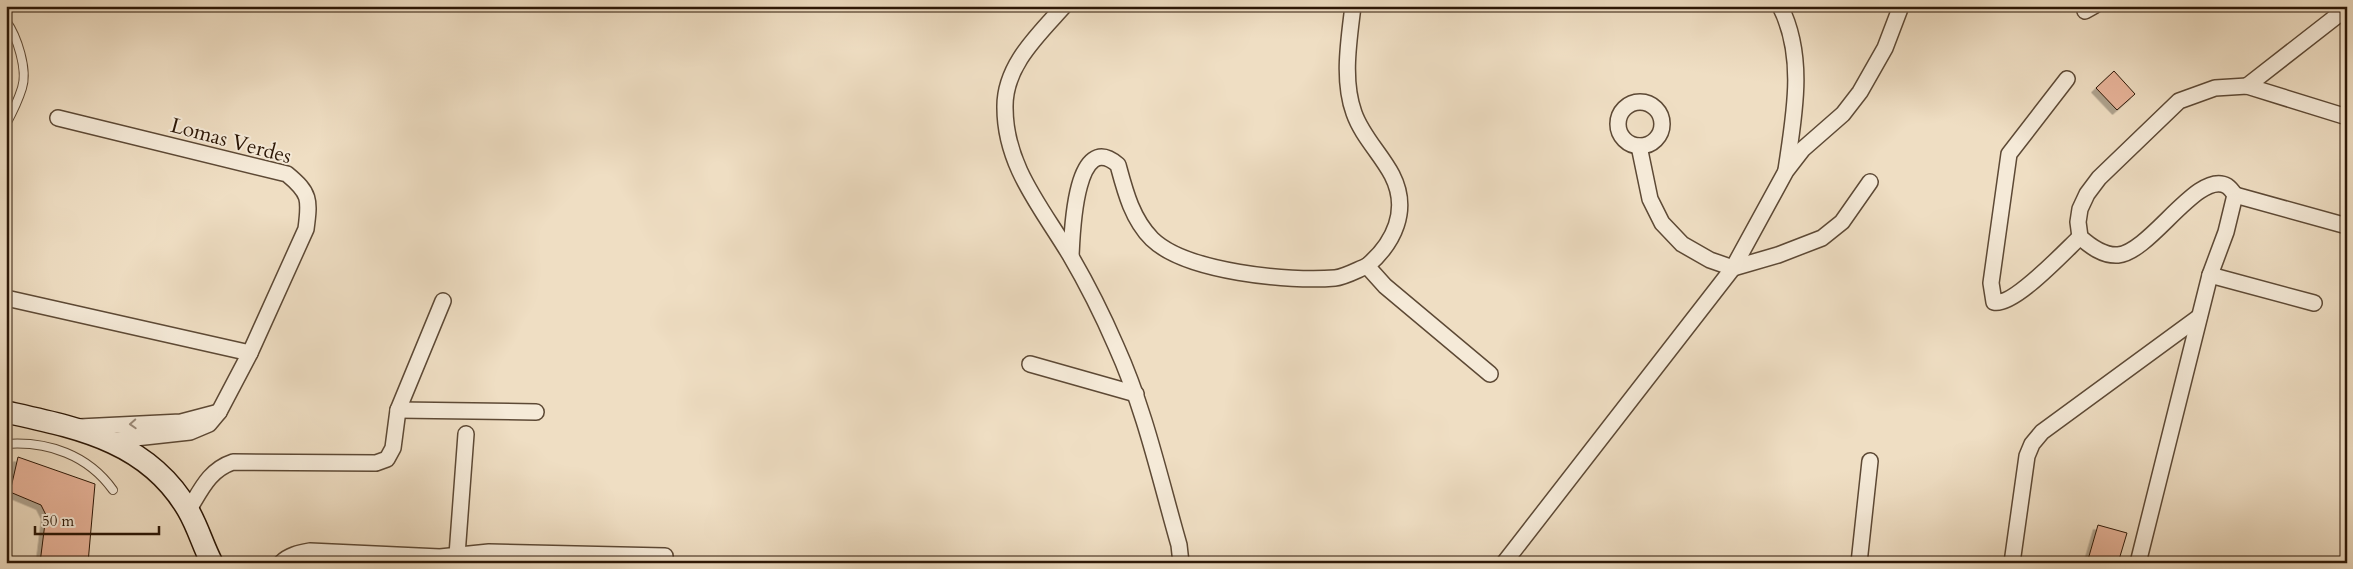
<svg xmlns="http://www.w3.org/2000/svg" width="2353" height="569" viewBox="0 0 2353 569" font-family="Cardo,serif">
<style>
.building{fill:#e8b49a;stroke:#2c1706;filter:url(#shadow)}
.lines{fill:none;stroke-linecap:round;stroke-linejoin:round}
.lane-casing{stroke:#5d4935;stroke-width:10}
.street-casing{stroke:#5d4935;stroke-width:18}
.secondary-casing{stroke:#2c1706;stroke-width:24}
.lane{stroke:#f5ead8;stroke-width:8}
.street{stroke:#f5ead8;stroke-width:15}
.secondary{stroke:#f5ead8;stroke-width:21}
.oneway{stroke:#9b8b7a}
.labels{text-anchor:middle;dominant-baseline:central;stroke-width:4;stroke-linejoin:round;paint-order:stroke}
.street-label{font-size:21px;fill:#2c1706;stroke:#f5ead8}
</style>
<defs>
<filter id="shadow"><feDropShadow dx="-4.5" dy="4.5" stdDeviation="0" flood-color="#0004"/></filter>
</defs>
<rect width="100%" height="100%" fill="#efdec3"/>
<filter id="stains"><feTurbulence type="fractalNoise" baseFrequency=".004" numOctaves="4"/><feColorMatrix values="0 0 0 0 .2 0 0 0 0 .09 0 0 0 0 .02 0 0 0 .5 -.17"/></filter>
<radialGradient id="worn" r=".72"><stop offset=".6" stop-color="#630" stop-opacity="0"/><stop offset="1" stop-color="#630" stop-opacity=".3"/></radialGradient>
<g class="building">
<path d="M2114,71L2135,94L2117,110L2096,88Z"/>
<path d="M18,457L95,484L88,563H40L46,515L41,505L10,492Z"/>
<path d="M2098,525L2127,533L2118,563H2087Z"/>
</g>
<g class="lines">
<g class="lane-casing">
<g id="lane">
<path d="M6,21C17,36 28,70 22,88C18,101 12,113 6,124"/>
<path d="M6,444C48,441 88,455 113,490"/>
</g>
</g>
<g class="street-casing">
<g id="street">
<path d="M1064,6C1038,35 1004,66 1005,108C1005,166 1042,208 1070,255C1087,284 1103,316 1116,346C1145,410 1160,479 1179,545L1181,563"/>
<path d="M1353,6C1349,40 1342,80 1354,113C1362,136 1381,154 1392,175C1410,210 1394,243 1367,266"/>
<path d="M1780,6C1806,57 1794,116 1786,170"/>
<path d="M2085,11L2094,6"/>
<path d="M2067,79L2009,154L1991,283L1994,302C2013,307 2064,252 2080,237"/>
<path d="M2247,86L2347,8"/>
<circle cx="1640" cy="124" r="22"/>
<path d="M58,118L287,174C310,193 310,199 306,229L250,353L219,412L209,424L190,432L108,441"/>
<path d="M1639,146L1650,199L1662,223L1682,244L1710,260L1733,268L1778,255L1822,238L1842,222L1870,182"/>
<path d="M2235,195L2347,226"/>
<path d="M1071,256C1072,234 1075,128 1118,165C1125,191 1132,219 1152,239C1186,272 1289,282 1335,278C1345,277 1357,270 1367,266L1385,286L1490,374"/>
<path d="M2210,275L2314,303"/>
<path d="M6,298L250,353"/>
<path d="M1030,364L1136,394"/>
<path d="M398,410L536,412"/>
<path d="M79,427L181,422L219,412"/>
<path d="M188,511C201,490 209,470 233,462L376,463L387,459L393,448L398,410L443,301"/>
<path d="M457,555L466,434"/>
<path d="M281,563C289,555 299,553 310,551L440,557L489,552L665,556"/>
<path d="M1504,563L1733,268L1786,171L1803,149L1843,114L1860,92L1885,48L1901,6"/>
<path d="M1859,563L1870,461"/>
<path d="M2012,563L2027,456L2032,444L2042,432L2199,317"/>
<path d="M2138,563L2210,275L2226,232L2235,195C2233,192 2230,188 2227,186C2198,169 2151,252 2118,255C2103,256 2090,246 2080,237L2078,222L2080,209L2087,194L2099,178L2179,101L2215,88L2247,86L2347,117"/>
</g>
</g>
<g class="secondary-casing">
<path id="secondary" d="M6,412C78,428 148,441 188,510C198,527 203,546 212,563"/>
</g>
<use href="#lane" class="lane"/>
<use href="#street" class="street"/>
<use href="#secondary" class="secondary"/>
</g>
<defs><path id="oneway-chevron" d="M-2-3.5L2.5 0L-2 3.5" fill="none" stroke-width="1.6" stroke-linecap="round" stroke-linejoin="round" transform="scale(1.25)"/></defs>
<use class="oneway" href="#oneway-chevron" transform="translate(133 424) rotate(177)"/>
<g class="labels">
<g class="street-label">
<text transform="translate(231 141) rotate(15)">Lomas Verdes</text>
</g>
</g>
<rect width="2353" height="569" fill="none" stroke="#efdec3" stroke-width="25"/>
<rect x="8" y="8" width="2338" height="554" fill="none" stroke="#2c1706" stroke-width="2.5"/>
<rect x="12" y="12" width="2328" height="544" fill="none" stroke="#2c1706"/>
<path d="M35 526v8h124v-8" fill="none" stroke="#2c1706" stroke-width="2.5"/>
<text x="42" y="526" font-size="15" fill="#2c1706" stroke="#f5ead8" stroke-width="4" paint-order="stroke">50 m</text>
<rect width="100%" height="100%" filter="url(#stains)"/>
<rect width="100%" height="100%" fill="url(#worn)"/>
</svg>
